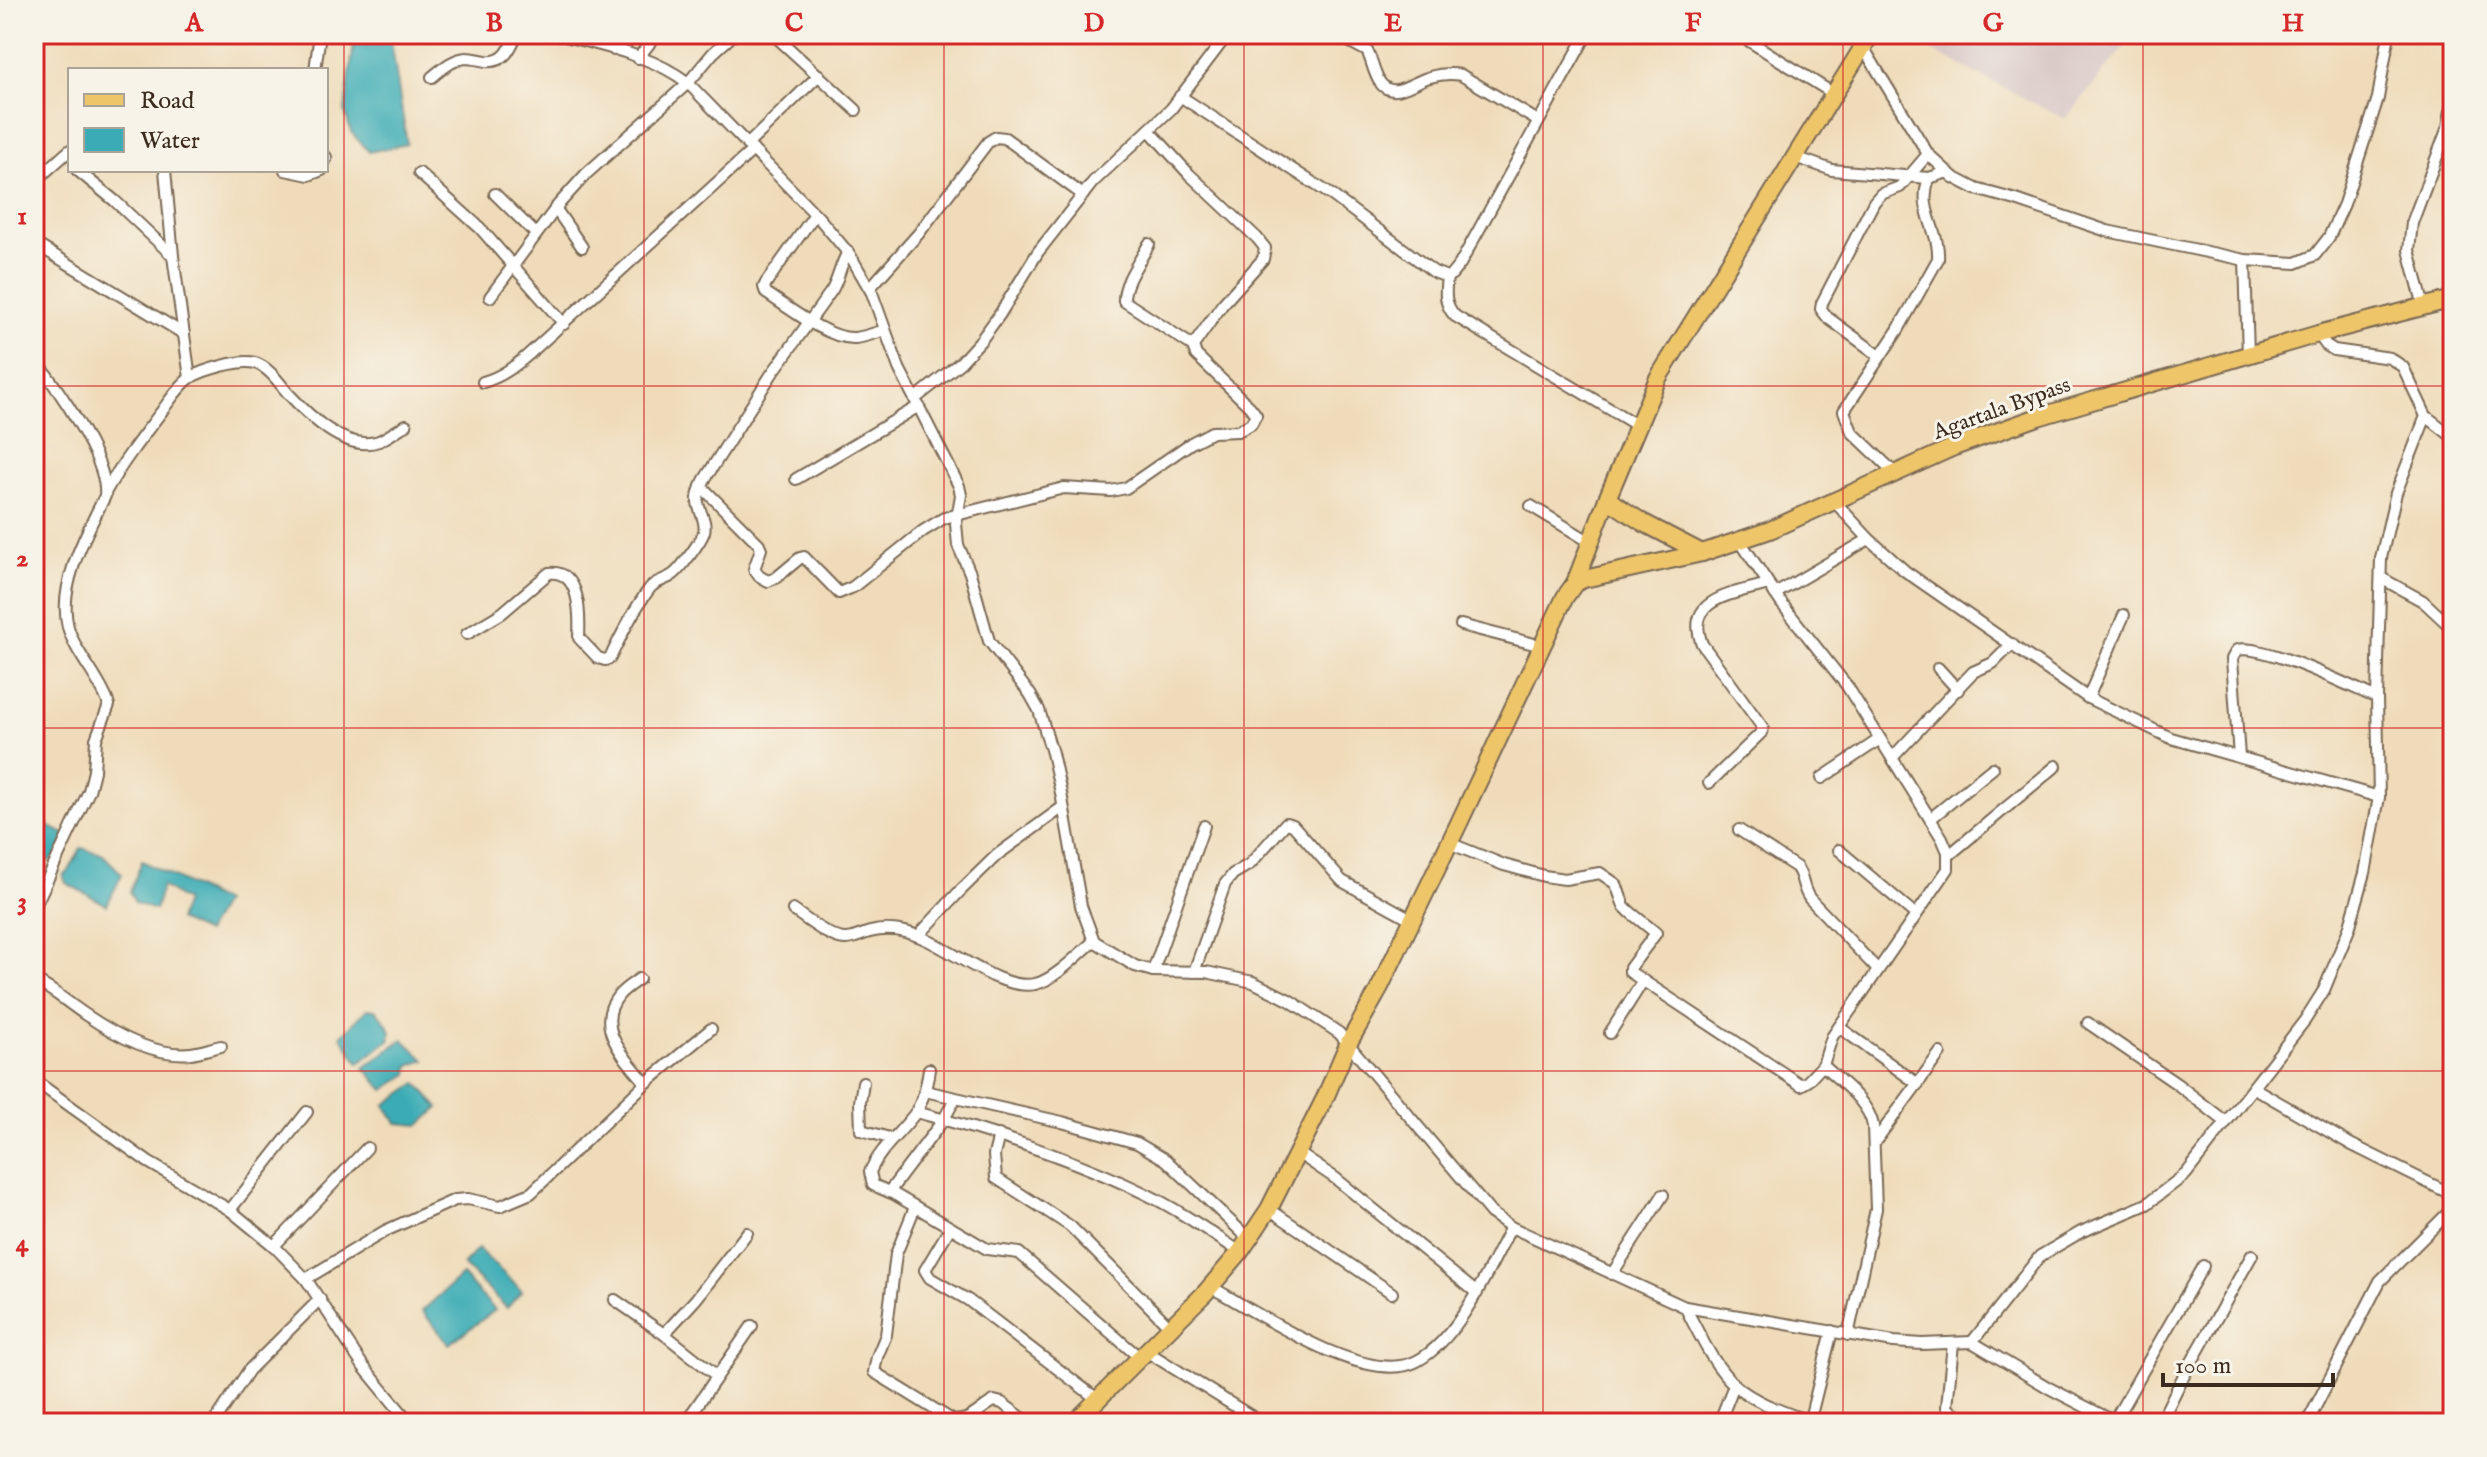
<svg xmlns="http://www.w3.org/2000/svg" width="2487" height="1457" viewBox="0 0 2487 1457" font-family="'IM FELL English',serif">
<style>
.industrial{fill:#d2bfbf}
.water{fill:#3bacb5;stroke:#3b6b6a;stroke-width:2}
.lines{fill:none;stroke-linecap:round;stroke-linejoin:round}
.minor-casing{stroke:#7a6854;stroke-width:14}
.primary-casing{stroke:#7a6854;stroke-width:20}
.trunk-casing{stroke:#7a6854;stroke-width:20}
.minor{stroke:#fff;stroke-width:10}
.primary{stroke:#eec569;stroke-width:16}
.trunk{stroke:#eec569;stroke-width:16}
.grid{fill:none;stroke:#d62828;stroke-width:2;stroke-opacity:0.55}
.labels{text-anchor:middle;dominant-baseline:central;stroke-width:6;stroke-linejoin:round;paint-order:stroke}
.street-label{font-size:22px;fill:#3b2a1e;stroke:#f7f3e8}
.neatline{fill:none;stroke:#d62828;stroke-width:3}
.grid-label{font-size:26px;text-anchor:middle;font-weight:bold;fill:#d62828}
</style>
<rect width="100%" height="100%" fill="#f7f3e8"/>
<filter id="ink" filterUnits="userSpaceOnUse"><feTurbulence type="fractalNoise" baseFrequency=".0125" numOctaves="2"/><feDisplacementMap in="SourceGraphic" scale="16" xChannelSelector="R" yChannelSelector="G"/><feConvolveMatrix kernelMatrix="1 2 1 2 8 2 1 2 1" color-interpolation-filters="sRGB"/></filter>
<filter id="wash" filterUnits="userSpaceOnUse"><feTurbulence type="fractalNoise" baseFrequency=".006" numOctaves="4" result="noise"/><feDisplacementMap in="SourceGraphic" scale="32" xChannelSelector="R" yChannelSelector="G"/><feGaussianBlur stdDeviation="1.8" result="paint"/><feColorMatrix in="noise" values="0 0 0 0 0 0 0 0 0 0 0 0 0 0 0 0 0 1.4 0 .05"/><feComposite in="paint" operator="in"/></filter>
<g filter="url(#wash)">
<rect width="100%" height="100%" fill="#efdbb9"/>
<path class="industrial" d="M1899,34H2135L2065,119Z"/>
<g class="water">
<path d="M355,34H390L407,144L369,152L351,132L345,112Z"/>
<path d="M34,819L66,835L55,857L39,866L34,863Z"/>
<path d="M81,848L102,854L122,874L107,905L66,883L63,875L69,871Z"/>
<path d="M142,861L223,902L206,933L178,920L185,901L162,886L155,910L135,903L130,892Z"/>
<path d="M367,1009L376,1010L391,1030L390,1039L359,1063L341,1036Z"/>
<path d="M403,1039L425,1060L409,1066L408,1074L384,1090L364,1068Z"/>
<path d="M417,1083L439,1108L420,1125L397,1123L385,1105Z"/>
<path d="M478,1249L522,1291L507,1308L463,1265Z"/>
<path d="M462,1275L495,1310L449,1344L422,1311Z"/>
</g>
</g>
<g filter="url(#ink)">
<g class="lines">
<g class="minor-casing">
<g id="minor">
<path d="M558,34C601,46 653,55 688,83L819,218L850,255L872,293L899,368L959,486L961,495L956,524L958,545L970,573L989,641L1030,694L1039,710L1052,753L1061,793L1081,906L1094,941L1135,966L1153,971L1206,972L1253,982L1289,1000L1339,1033L1491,1213L1511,1227L1685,1307L1894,1342L1922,1344L1972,1342L2049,1388L2117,1423"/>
<path d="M773,34L856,110"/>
<path d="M1336,34L1367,51C1372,60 1373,71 1379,81C1392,102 1413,81 1430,77C1440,74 1451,73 1461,75L1538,121"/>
<path d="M1738,34L1834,94"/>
<path d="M1863,47L1928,154L1953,177L1976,189L2016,200L2107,231L2245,260L2296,263L2315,255L2329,237L2344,204L2378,98L2389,34"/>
<path d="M614,50L624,34"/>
<path d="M638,58L657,34"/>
<path d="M315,70L320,34"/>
<path d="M432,77C442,69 453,59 466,58C473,58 479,60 486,61C505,63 510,49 517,34"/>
<path d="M1180,96L1333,196L1434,272L1447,277L1452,274L1460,264L1587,34"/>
<path d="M747,145L819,75"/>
<path d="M326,157V159"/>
<path d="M1795,157L1832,170L1929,178L1948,172"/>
<path d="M77,170L115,201L173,256"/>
<path d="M165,170L173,256L190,378"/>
<path d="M285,170L309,175L322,170"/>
<path d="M419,173L480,228L564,324"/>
<path d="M34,182L70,150"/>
<path d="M495,194L536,234"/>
<path d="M555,208L582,247"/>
<path d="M815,214L766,283L764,287L766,293C788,307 829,340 855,338C865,337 875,333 885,330"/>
<path d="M34,243L184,334"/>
<path d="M1149,244C1141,260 1123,282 1124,301L1193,346"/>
<path d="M2245,260L2248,355"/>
<path d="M1447,277C1445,293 1444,304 1455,316L1638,426"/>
<path d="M870,288L919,233L988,142L996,137L1005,138L1083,195"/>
<path d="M490,297L559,204L586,174L688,83L713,53L734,34"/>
<path d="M2424,307L2409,250L2412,223L2448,127L2453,98"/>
<path d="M1880,356L1828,318L1821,309L1822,303L1874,202L1881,194L1900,187L1928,154"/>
<path d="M34,358C56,386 109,460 105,496C87,532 57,586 68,627C76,655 100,678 109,705L96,739L94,771L89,791L34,908"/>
<path d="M483,382C501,377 514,367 528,355L753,150"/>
<path d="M916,398L961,362L981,340L1000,314L1038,252L1093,182L1171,109L1228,34"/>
<path d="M2426,416L2453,437"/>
<path d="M1895,473L1852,432L1844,411L1898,330L1938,259C1940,229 1917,211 1929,178"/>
<path d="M796,479L919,406"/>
<path d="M701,486L759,544L761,549L754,569L759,576L768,581L776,578L800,558L804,557L839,593L853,587L923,531L944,518L1064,488L1111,491L1126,488L1191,443L1212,432L1238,431L1251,424L1256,415L1250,407L1196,355L1193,346L1222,305L1263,259L1265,248L1257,238L1189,174L1149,130"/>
<path d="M106,491C122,463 142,437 162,411C170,400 179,386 190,378C202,370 241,359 255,363C268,367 278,381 286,391C307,414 345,453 379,441C388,437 397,430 406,425"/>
<path d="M1835,502L1869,539L1905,571L2088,698L2171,738L2379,797"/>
<path d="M1531,506L1592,543"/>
<path d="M1740,541L1782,604L1847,686L1942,838L1948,852V869L1832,1037L1823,1065C1840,1082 1869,1101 1873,1126L1876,1209L1848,1335"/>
<path d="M2381,578L2423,601L2453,629"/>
<path d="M1775,594L1869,539"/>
<path d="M1461,625L1542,646"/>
<path d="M467,634L502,613L549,573C581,569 580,616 579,638L598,658L605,660L610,658C622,634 634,609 650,588C656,581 663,581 671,576C679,572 701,541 704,532C707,521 699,512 698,502C697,494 701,486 705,479L771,375L832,290C839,278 840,265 848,252"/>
<path d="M1938,668L1958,690"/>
<path d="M2088,698L2124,615"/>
<path d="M2239,757L2232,659L2237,650C2263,643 2349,686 2377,698"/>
<path d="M1892,758L1973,672L1993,663L2012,644"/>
<path d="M1822,778L1880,739"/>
<path d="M1709,783L1761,733L1763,728L1702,644C1684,597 1735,594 1768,584"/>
<path d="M1930,819L1993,768"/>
<path d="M1739,830L1796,867C1804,876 1801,887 1810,899L1878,970"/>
<path d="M1449,843L1504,865L1544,876L1565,879L1600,873L1616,884L1624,906L1630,912L1656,933L1630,968V972L1801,1085L1808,1081L1823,1065"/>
<path d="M1839,850L1916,915"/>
<path d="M1948,856L2056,766"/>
<path d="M793,910C805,918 832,940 846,939C854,939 862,934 870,932C885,928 903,930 918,936C951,948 999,991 1035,984C1053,981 1080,953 1094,941"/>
<path d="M918,936L960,891L997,855L1063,807"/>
<path d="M1153,971L1204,826"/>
<path d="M1194,972L1225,884L1233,874L1250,864L1286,823L1293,825L1342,881L1411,919"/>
<path d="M639,979C632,984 624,989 619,995C592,1027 627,1060 646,1083"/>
<path d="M34,980C54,990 68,1003 86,1015C114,1034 156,1057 191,1053C201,1052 211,1048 221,1046"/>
<path d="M2088,1023L2177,1084L2226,1122"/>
<path d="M1839,1027L1918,1084"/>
<path d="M1610,1033L1643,981"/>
<path d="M929,1069C927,1084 924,1099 916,1112C901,1133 880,1148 870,1172L873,1185L894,1194L987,1249L1019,1253L1140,1358"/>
<path d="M34,1080L148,1162L230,1210L274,1246L306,1279L363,1366L410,1423"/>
<path d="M863,1082L860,1102L861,1130L893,1139"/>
<path d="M2254,1088L2352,1145L2453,1195"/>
<path d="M925,1091L1062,1122L1137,1143L1166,1160L1249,1239"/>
<path d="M916,1112C995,1133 1072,1158 1146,1194C1179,1210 1210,1232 1240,1252"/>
<path d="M999,1135L994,1155L996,1178L1070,1226L1171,1328"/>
<path d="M1874,1143L1940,1053"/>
<path d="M1298,1153L1335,1178L1477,1293"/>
<path d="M889,1192L944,1119L955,1099"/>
<path d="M915,1207L896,1254L886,1335L877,1357L874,1372L952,1420C969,1424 980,1408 994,1401L1002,1403L1029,1423"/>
<path d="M1269,1209L1392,1293"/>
<path d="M230,1210L307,1112"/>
<path d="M950,1228L925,1270L930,1278L968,1300L1097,1399"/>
<path d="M274,1246L367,1148"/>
<path d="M1612,1274L1663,1195"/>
<path d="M306,1279L385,1231L455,1200L468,1199L500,1206L531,1193L646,1083L711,1029"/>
<path d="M1211,1287C1257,1312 1366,1388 1417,1361C1460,1338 1489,1268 1511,1227"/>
<path d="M615,1300L664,1334L717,1376"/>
<path d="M1685,1307C1699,1333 1713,1366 1736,1386C1756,1403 1784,1412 1808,1421"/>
<path d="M664,1334L696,1299L747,1233"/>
<path d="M1972,1342L2040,1256L2081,1232L2147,1204L2186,1174L2305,1020L2324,990L2349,929L2365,873L2379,797L2377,698L2381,558L2396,493L2426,416L2403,367L2390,358L2334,350L2326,345L2318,334"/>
<path d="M1953,1343L1947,1407C1952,1416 1964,1414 1969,1423"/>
<path d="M1146,1351L1262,1423"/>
<path d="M214,1423L249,1370L320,1299"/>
<path d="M394,1423L403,1414"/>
<path d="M685,1423L752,1326"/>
<path d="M1719,1423L1734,1385"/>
<path d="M1809,1423L1832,1331"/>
<path d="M2113,1423L2203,1266"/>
<path d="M2160,1423L2181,1381L2252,1255"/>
<path d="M2307,1423L2380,1281L2453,1208"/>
</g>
</g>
<g class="primary-casing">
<g id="primary">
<path d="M1607,499L1642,522L1702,553"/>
<path d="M1575,583L1607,499L1658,378L1871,34"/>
</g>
</g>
<g class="trunk-casing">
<path id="trunk" d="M1074,1423L1205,1293L1240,1252L1269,1209L1325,1098L1348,1044L1377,993L1459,823L1565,597L1575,583L1584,579L1702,553L1770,530L1954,447L2038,417L2318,334L2453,299"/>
</g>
<use href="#minor" class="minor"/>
<use href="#primary" class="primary"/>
<use href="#trunk" class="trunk"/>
</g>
</g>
<path class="grid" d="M344,34V1423M644,34V1423M944,34V1423M1244,34V1423M1543,34V1423M1843,34V1423M2143,34V1423M34,386H2453M34,728H2453M34,1071H2453"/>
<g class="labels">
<g class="street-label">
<text transform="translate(2002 409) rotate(-20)">Agartala Bypass</text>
</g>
</g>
<rect width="2487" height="1457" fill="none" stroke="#f7f3e8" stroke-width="88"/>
<rect x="68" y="68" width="260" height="104" fill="#f7f3e8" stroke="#aca397" stroke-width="2"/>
<rect x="84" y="94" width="40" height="12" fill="#eec569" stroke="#aca397" stroke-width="2"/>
<text x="140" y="108" font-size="24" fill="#3b2a1e">Road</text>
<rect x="84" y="128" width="40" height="24" fill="#3bacb5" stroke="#aca397" stroke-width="2"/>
<text x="140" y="148" font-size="24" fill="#3b2a1e">Water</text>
<path d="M2163 1373v12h170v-12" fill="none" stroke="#3b2a1e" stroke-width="4"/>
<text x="2175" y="1373" font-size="24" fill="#3b2a1e" stroke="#f7f3e8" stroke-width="6" paint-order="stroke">100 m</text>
<rect x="44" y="44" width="2399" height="1369" class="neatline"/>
<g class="grid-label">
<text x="194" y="31">A</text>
<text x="494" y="31">B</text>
<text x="794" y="31">C</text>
<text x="1094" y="31">D</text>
<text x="1393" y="31">E</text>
<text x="1693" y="31">F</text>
<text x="1993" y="31">G</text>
<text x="2293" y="31">H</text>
<text x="22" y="224">1</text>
<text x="22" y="566">2</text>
<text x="22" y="909">3</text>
<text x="22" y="1251">4</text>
</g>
</svg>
